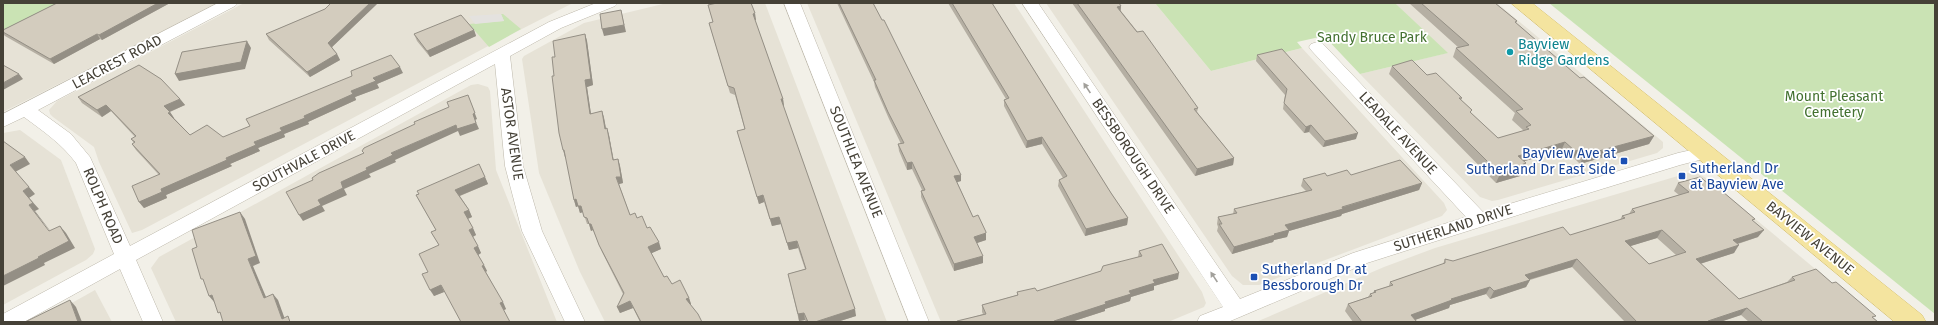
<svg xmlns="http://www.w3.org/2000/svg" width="1938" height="325" viewBox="0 0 1938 325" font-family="'Fira Sans',sans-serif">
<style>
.residential{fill:#e6e2d6}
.green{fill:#cae3b4}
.parking{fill:#e4e2df}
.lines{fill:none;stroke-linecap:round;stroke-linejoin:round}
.minor-casing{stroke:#bdb8ab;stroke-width:1}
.major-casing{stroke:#d8c270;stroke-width:1}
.minor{fill:#fff;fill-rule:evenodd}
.major{fill:#f4e49f;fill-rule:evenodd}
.wall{fill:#b5afa3;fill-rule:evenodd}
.shaded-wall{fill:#948f85}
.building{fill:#d3ccbe;stroke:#948f85;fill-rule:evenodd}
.oneway{fill:#a2a09b}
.culture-dot{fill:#0f9aa8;stroke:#fff;stroke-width:1.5}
.transit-dot{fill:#1a4fb4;stroke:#fff;stroke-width:1.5}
.labels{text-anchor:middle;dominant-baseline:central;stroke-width:3.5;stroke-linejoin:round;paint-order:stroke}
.park-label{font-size:14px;fill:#437130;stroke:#fff}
.culture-label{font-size:14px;fill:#0d838f;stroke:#fff;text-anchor:start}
.street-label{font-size:14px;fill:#454137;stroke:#fff}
.transit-label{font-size:14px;fill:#164399;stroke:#fff;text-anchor:start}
</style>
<rect width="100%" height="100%" fill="#f2f0e8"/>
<g class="residential">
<path d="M65,3H219L3,112V35Z"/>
<path d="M244,3H573L494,43L142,230L132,233L99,162L94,147L53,117L50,114L49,110L57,101Z"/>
<path d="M667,3H765L887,322H605L580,272L539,173L522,59L524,56L584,23Z"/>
<path d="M807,3H1014L1202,292L1206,303L1204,307L1168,322H941Z"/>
<path d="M1046,3H1155L1211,71L1302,48L1444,203L1447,210L1442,216L1259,285H1243L1232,276Z"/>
<path d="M1395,3H1497L1663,142V148L1657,153L1498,200L1492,201L1480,197L1360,74L1447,53Z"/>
<path d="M478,84L488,87L490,91L496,170L557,322H176L151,268L159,257L471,85Z"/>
<path d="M20,130L61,160L95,249L93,254L86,260L3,305V133Z"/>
<path d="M1688,173H1697L1706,178L1879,322H1256L1384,267L1435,248Z"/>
<path d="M95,290L112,322H38Z"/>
</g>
<g class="green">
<path d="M3,3H65L3,35Z"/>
<path d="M1155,3H1395L1448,53L1360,74L1324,36L1297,42L1302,48L1211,71Z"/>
<path d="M1549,3H1935V314Z"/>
<path d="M501,14H503L521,29L489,47L469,24L504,21Z"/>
</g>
<path class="parking" d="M501,14L504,21L475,24L469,16Z"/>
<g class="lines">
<g class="minor-casing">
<g id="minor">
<path d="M218,3H238L235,6L38,110L71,134L90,157L130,246L549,22L596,3H618L615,6L561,28L510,56L523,166L542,231L585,322H565L522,231L505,166L495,64L136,260L163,322H143L120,269L24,322H3V314L114,254L76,163C62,144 43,131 24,117L3,127V114Z"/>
<path d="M784,3H800L929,322H909Z"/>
<path d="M1022,3H1038L1240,299L1353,253L1466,217L1311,50L1309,47L1311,44L1317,42L1323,44L1483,212L1678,153L1705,147L1711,149L1714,153L1711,157L1680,165L1540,208L1367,263L1228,322H1197L1200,316L1223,307Z"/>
</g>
</g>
<g class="major-casing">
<path id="major" d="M1511,3H1532L1922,315L1926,322H1895Z"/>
</g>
<use href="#minor" class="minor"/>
<use href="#major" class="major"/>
</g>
<g class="wall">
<path d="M57,3H170L102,40L100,39L54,64L5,36L3,34V30Z"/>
<path d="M331,3H378L332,47L337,54L340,60L310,77L269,40L266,34L325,9Z"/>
<path d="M716,3H751L756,20H755L783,99L784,106H783L856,316L837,322H806L805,320L799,321L788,274L805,269L798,248L789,250L781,224L772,226L764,202L759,204L739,138L737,131L745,130L735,95L730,93L711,30L709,23L713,22L708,5L716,4Z"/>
<path d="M837,3H873L961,181L957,182L973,217L986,240L977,243L983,263L954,271L921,197V191L922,190L912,169L907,170L899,151L898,144H901L889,119L875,87L874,82Z"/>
<path d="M948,3H992L1111,193L1128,218L1127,225L1085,236L1058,186L1059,180L1063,178L1042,144L1026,148L1004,106V100L1006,99Z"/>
<path d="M1072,3H1119L1121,6V11L1198,108L1197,112L1234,158L1233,165L1195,176Z"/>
<path d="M1409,3H1495L1517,21L1516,23L1580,78L1654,136L1649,144L1580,164L1574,158L1570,159L1561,151L1524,161L1526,163L1520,176L1496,183L1389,74L1392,66L1427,75L1462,98L1461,100L1472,110L1470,112L1498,138L1524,131L1512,120L1515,113L1453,57L1456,48H1459Z"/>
<path d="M474,30L476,36L430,57L417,41L414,34Z"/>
<path d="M585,34L587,41L593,85L587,87L591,114L602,111L604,118L606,128L609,135L613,160L618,159L620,166L623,183L619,184L630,215L637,218L647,228L661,249L651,253L664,277L672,284L689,298L691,304L690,305L702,322H640L633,308L620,313L617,307L623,294L602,252L593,230L591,231L589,224H587L583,212L580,213L578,206L576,207L574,200L566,157H565L554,76L555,57Z"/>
<path d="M1257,55L1356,139L1323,147L1309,132L1304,133L1283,109L1285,95L1256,61Z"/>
<path d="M403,73L377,84L379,88L355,97L356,100L308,122L309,124L284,134L285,137L258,148L260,151L230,164L232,166L166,195L167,198L144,208L139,202L159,175L136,150L132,144L134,143L131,139L135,137L111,111L102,117L82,103L78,97L180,99L185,105L170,112L174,118L190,135L223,137Z"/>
<path d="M479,164L488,184L460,196L469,210L472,217L468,219L476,235L473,237L481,253L478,255L487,271L486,272L506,309L504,310L444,292L434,296L428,272L439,245L431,232L436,230L416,195Z"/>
<path d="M1351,175L1422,183L1419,190L1342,214L1341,216L1289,231L1287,237L1274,240L1273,242L1232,254L1217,231L1218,227L1217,224L1218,217L1233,214L1234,209L1306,191L1301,186L1303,179L1327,176Z"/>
<path d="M1678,183L1753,221L1758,237L1738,244L1734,253L1700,264L1739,299L1787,282L1792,277L1873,318L1878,322H1749L1741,315L1720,322H1625L1572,267L1530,280L1526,287L1490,299L1486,294L1450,305L1449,308L1415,320L1417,322H1353L1345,311L1348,304L1368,297L1370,294L1373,293L1374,291L1389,286L1390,282L1443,264L1445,259L1453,261L1570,235L1620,220L1622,216L1629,214L1632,209L1679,195L1674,191ZM1657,238L1676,255L1649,264L1630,246Z"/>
<path d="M1139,251L1178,279L1154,286V290L1131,297L1130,301L1105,309V311L1071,322H957L983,314L982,312V305L1017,295V292L1037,291L1101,271L1138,257Z"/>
</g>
<g class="shaded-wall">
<path d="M158,3H170L102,40L99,35Z"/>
<path d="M370,3H378L331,48L328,43Z"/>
<path d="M1121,6L1120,12L1117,7Z"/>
<path d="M621,10L626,32L604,36L602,29Z"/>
<path d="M755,13L756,20H754L753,14Z"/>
<path d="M474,30L476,36L430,57L427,51Z"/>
<path d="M97,34L100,39L54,64L50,59Z"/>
<path d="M585,34L587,41L593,85L587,87L592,121L590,114L585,80Z"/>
<path d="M247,41L251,48L245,69L179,81L175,74Z"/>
<path d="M337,54L340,60L310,77L307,72Z"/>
<path d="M400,67L403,73L377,84L379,88L355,97L356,100L308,122L309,124L284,134L285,137L258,148L260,151L230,164L232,166L166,195L167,198L144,208L139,202L161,189L226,158L280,128L351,91L373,78Z"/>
<path d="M19,74L23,79L3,90V83Z"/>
<path d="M468,95L477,119L475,120L479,129L460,136L458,131L395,160L396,162L369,174L371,177L344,189L347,195L322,206L325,211L303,221L299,215L341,182L391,153L456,125L473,114Z"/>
<path d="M180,99L185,105L169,112L164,106Z"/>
<path d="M781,99H783L784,106H782Z"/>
<path d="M106,105L111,111L102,117L97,110Z"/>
<path d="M602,111L604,118L607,135L605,129Z"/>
<path d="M170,112L174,118L172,119L168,113Z"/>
<path d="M1311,125L1309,132L1304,133L1306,127Z"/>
<path d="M607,128L609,135L615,167L613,160Z"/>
<path d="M1358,133L1356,139L1323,147L1325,141Z"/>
<path d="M1654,136L1649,144L1580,164L1584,155Z"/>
<path d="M1042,137V144L1026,148L1027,141Z"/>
<path d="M1565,142L1561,151L1514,164L1518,156Z"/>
<path d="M563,150H564L567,156L565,157Z"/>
<path d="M1579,150L1574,158L1570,159L1575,151Z"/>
<path d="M25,157L30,164L15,172L10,165Z"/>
<path d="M1234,158L1233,165L1195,176L1197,169Z"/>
<path d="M618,159L620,166L623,183L619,184L616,177Z"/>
<path d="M912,162V169L907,170V163Z"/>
<path d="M1526,163L1520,176L1496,183L1500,174L1521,165Z"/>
<path d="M961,175V181L954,183V176Z"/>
<path d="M485,177L488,184L459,196L455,190Z"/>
<path d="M1422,183L1419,190L1342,214L1341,216L1289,231L1287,237L1274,240L1273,242L1232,254L1234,247L1274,234L1285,225Z"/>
<path d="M29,187L35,194L29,198L39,209L35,211L55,237L29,205L23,191Z"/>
<path d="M763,195L764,202L759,204L757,197Z"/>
<path d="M576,199L579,206L576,207L574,200Z"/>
<path d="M578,206H581L583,212L580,213Z"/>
<path d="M469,210L472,217L467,219L464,212Z"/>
<path d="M240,212L245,219L260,263L253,266L269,304L264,298L248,259Z"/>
<path d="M779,217L781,224L772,226L770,219Z"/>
<path d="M1128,218L1127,225L1085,236L1086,229Z"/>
<path d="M589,224H591L593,230L591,231Z"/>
<path d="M60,226L66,233L75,248L44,263L45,265L3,286V276L38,257Z"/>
<path d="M473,228L476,235L472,237L469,230Z"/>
<path d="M1662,230L1657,238L1621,249L1625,241Z"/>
<path d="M1764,230L1758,237L1727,247L1733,240Z"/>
<path d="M986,233V240L974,244V237Z"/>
<path d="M797,241L798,248L789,250L787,243Z"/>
<path d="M659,242L661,249L650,254L648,247Z"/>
<path d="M1739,245L1734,253L1690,267L1696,259Z"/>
<path d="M478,246L481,253L478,255L474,248Z"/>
<path d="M983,256V263L954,271V264Z"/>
<path d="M1577,259L1572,267L1521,282L1525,275Z"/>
<path d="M484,265L487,271L485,272L482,266Z"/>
<path d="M1179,273L1178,279L1154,286V290L1131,297L1130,301L1105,309V311L1071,322H1053L1054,321L1105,302L1153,280Z"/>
<path d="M1530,280L1526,287L1490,299L1494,291Z"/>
<path d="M441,285L444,292L434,296L430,290Z"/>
<path d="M1490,287L1486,294L1450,305L1449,308L1409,322L1411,315L1451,299Z"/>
<path d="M273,294L278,300L286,322L282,319Z"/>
<path d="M212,295L215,303L209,296Z"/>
<path d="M689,298L691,304L688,306L686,299Z"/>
<path d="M70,300L76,307L82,322H78Z"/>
<path d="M630,301L633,308L620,313L617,307Z"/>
<path d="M503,302L506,309L504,310L500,303Z"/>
<path d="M1747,308L1741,315L1720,322H1707L1708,321Z"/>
<path d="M855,309L856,316L837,322H815Z"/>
<path d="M804,313L805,320L799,321L798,314Z"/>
</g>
<g class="building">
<path d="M57,3H158L99,35L97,34L50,59L3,32V30Z"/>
<path d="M331,3H370L328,43L337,54L307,72L266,34L325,9Z"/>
<path d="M717,3H751L755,13L753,14L783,99H781L855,309L815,322H808L804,313L798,314L788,274L806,269L797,241L787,243L779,217L770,219L763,195L757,197L737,131L745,129L734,88L728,86L709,23L713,22L708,5Z"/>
<path d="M839,3H873L882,20H884L961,175L954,176L973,217L978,215L986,232V233L974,237L983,256L954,264L921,191L925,190L912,162L907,163L898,144L904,143L888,112L874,80H876Z"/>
<path d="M952,3H992L1111,193L1128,218L1086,229L1059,180L1067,176L1042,137L1027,141L1004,100L1009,98Z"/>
<path d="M1077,3H1119L1121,6L1117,7L1137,32L1143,31L1198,108L1194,109L1234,158L1197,169Z"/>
<path d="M1421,3H1495L1517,21L1515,22L1580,78L1584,77L1654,136L1584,155L1579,150L1575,151L1565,142L1518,156L1526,163L1521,165L1524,167L1500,174L1392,66L1412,60L1427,75L1436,73L1462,98H1459L1472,110L1470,112L1498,138L1529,129L1526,127L1531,125L1516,111L1523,109L1456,48L1469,45Z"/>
<path d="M621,10L624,25L602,29L600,14Z"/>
<path d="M461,15L474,30L427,51L414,34Z"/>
<path d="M585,34L591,79L585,80L590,114L602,111L605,129L607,128L613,160L618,159L621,177H616L630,215L635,213L637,218L642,216L647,228L650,227L659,242L648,247L664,277L667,276L672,284L680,280L689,298L686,299L698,314L702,322H641L630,301L617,307L624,293L599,245L591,224H589L587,218L584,217L581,206H578L576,199L574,200L564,150H563L559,133L552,76H554L552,57H555L553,41Z"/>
<path d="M247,41L241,62L175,74L182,52Z"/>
<path d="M1282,49L1358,133L1325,141L1311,125L1306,127L1284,103L1287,89L1257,55Z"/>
<path d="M391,55L400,67L373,78L376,81L351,91L353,94L304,116L305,118L280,128L282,131L254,142L256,145L226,158L227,160L161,189L162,192L139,202L132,186L160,174L132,144L135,142L131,139L136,136L106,105L97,110L78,97L139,65L161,79L180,99L164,106L170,112L168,113L190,135L207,125L223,137L250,126L246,119L352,76L351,71Z"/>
<path d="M3,65L19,74L3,83Z"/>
<path d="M468,95L475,113L473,114L476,123L457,129L456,125L391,153L393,155L366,168L367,170L341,182L343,188L318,200L321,205L299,215L286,192L313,180L312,178L319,173L364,153L362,151L364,148L415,124L414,122L449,107L447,102Z"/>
<path d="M3,141L25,157L10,165L29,187L23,191L33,203L29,205L49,231L60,226L69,241L38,257L39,258L3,276Z"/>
<path d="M1400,160L1422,183L1342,207L1343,209L1285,225L1289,230L1274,234L1275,235L1234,247L1219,224H1222L1218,217L1237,213L1234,209L1312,190L1303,179L1325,173L1327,176L1347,170L1351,175Z"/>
<path d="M479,164L485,177L455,190L469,210L464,212L473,228L469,230L478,246L474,248L484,265L482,266L503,302L500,303L510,322H461L441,285L430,290L422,274L428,272L419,254L439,245L431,232L436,230L416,195L419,194L417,191Z"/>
<path d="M1700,177L1713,187L1716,186L1755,219L1752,220L1764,230L1733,240L1739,245L1696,259L1739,299L1795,280L1792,277L1816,269L1832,283L1836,282L1876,316L1872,317L1878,322H1763L1747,308L1708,321L1709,322H1637L1577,259L1525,275L1530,280L1494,291L1490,287L1451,299L1452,300L1411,315L1417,322H1362L1348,304L1372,296L1370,294L1376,292L1374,291L1393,285L1390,282L1445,263V259L1453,261L1563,227L1570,235L1625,218L1622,216L1635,212L1632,209L1689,192L1678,183ZM1662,230L1686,252L1649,264L1625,241Z"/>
<path d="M240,212L256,256L248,259L264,298L273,294L282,319L288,316L290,322H223L220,312L218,313L212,295L209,296L203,279H201L192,249L197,247L192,230Z"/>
<path d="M1162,244L1179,273L1153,280L1155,283L1129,291L1131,294L1105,302L1106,304L1054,321V322H957V321L986,314L982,305L1018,295L1017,292L1035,288L1037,291L1101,271L1103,266L1142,256L1139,251Z"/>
<path d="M70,300L78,322H25Z"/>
</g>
<defs><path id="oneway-solid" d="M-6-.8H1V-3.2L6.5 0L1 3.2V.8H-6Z"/></defs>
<g class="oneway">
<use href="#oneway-solid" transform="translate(1087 88) rotate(-124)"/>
<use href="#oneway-solid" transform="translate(1214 277) rotate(-124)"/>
</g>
<circle class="culture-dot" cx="1510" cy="52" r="4"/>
<g class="transit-dot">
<rect x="1620" y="157" width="8" height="8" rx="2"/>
<rect x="1678" y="172" width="8" height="8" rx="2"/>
<rect x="1250" y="273" width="8" height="8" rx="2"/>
</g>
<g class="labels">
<g class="park-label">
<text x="1372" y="37">Sandy Bruce Park</text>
<text x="1834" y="96">Mount Pleasant<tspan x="1834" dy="16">Cemetery</tspan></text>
</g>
<g class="culture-label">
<text x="1518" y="44">Bayview<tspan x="1518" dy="16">Ridge Gardens</tspan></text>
</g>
<g class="street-label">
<text transform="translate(117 62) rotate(-28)">LEACREST ROAD</text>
<text transform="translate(1398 133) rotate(47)">LEADALE AVENUE</text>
<text transform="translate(512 134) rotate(82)">ASTOR AVENUE</text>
<text transform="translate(1133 156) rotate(56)">BESSBOROUGH DRIVE</text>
<text transform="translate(304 161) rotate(-28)">SOUTHVALE DRIVE</text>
<text transform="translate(856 162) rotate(68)">SOUTHLEA AVENUE</text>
<text transform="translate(103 206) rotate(67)">ROLPH ROAD</text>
<text transform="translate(1453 228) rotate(-18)">SUTHERLAND DRIVE</text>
<text transform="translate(1810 238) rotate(39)">BAYVIEW AVENUE</text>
</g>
<g class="transit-label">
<text x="1616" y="153" text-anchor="end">Bayview Ave at<tspan x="1616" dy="16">Sutherland Dr East Side</tspan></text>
<text x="1690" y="168">Sutherland Dr<tspan x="1690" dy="16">at Bayview Ave</tspan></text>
<text x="1262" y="269">Sutherland Dr at<tspan x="1262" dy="16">Bessborough Dr</tspan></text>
</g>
</g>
<rect width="1938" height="325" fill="none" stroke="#454137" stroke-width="8"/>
</svg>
